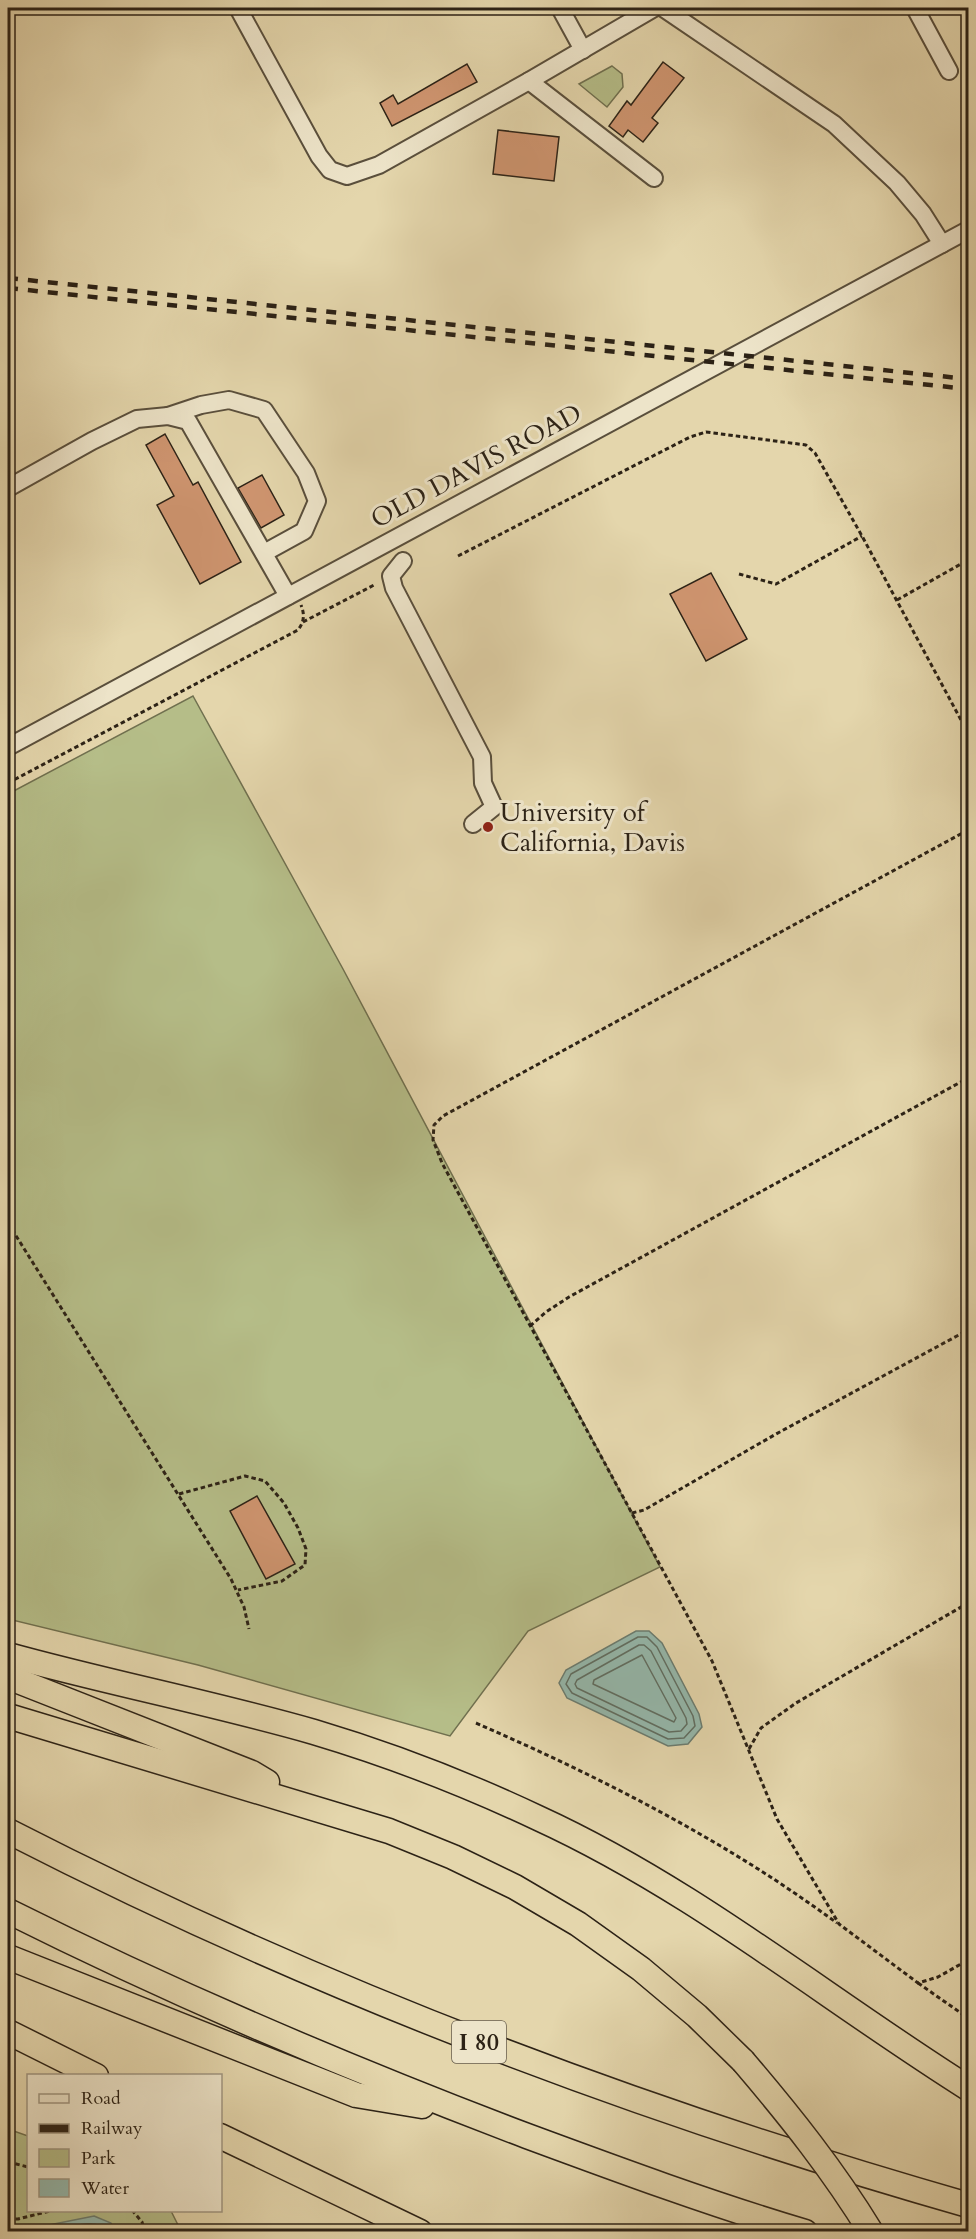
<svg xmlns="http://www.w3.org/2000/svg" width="976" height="2239" viewBox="0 0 976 2239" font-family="Cardo,serif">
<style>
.green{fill:#b5bd88;stroke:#70704f;stroke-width:1.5}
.water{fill:#95b9ad;stroke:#6b7d71;stroke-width:1.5}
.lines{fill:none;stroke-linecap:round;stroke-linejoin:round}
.shore{stroke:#606e62;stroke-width:1.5}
.building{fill:#cf9570;stroke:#2c2216;stroke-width:1.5}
.minor-casing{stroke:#5a4f3c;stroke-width:20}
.highway-casing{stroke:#2c2216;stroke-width:27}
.path{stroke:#2c2216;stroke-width:3;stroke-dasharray:4.5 3;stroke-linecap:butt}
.minor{stroke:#ede4c9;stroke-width:16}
.highway{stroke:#e4d6ac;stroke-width:24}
.rail{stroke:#2c2216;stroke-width:4.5;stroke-dasharray:10 10;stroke-linecap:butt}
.highway-bridge-casing{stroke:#2c2216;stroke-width:27;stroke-linecap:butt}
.highway-bridge{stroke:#e4d6ac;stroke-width:24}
.poi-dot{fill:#8f2418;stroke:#ede4c9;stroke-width:2}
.labels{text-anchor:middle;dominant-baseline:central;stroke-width:6;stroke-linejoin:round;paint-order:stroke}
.shield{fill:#ede4c9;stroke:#665c4c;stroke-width:1.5}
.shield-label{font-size:24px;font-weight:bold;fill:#2c2216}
.street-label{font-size:26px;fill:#2c2216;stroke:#ede4c9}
.poi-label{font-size:26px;fill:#2c2216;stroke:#ede4c9;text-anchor:start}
</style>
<rect width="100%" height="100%" fill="#e4d6ac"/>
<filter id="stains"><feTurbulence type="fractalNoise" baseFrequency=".00333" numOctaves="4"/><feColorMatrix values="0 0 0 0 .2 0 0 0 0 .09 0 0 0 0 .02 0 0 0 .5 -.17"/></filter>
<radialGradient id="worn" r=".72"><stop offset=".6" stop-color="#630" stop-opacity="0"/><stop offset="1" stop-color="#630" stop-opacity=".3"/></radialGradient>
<g class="green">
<path d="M612,66L622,74L623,87L607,107L579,84Z"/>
<path d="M193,696L343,969L660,1567L528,1631L450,1736L198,1665L8,1619V794Z"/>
<path d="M8,2129L28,2136V2210L171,2211L181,2231H8Z"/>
</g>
<g class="water">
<path d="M636,1631H649L662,1643L699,1714L702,1727L688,1744L668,1746L567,1698L559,1683L566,1670Z"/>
<path d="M94,2216L111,2223L115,2231H8V2229L49,2225Z"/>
</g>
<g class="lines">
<g class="shore">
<path d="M638,1637H647L657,1647L693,1716L695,1726L684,1738L668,1739L572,1693L566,1684L571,1674Z"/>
<path d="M639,1645H644L651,1651L686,1718L687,1724L681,1731L669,1732L577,1688L575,1684L577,1680Z"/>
<path d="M642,1655L676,1718L674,1722L593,1684L594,1680Z"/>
<path d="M42,2232C59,2230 99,2215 108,2232"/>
</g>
</g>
<g class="building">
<path d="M663,62L684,78L652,118L658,123L643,142L628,130L623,137L609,126L627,101L631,105Z"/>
<path d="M467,64L477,82L392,126L380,103L393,95L398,104Z"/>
<path d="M498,130L559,137L554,181L493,174Z"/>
<path d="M165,434L193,485L198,482L241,562L200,584L157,505L174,496L146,445Z"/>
<path d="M262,475L284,515L261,528L238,488Z"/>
<path d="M711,573L747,639L706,661L670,594Z"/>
<path d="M257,1496L295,1564L266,1579L230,1511Z"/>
</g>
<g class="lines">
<g class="minor-casing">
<g id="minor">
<path d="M238,8L319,156L330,170L347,176L379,165L529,81L654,8"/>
<path d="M560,8L583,50"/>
<path d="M663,8L834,124L897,183L923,214L942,244"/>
<path d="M915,8L949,71"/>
<path d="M529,81L654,178"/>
<path d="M168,416L201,405L229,400L264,410L306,473L317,501L304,531L264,553"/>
<path d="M8,488L92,441L137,419L168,416L188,421L288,596"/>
<path d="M403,561L391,576L394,588L482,757L483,783L494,807L473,824"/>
<path d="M8,747L968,230"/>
</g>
</g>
<g class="highway-casing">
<g id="highway">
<path d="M8,1655C109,1683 213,1703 314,1732C391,1755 466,1784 538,1818C693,1889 825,1998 968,2088"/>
<path d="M8,1677L252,1773L267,1782"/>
<path d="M8,1716L389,1831L453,1857L515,1887L578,1924L641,1969L697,2016L743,2061"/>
<path d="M8,1831C314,1988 638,2111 968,2205"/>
<path d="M8,1911C176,1995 350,2069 527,2136C619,2170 711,2204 805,2232"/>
<path d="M8,1957L356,2095L422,2106"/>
<path d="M8,2032L96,2076"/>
<path d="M220,2136L420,2232"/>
</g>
</g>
<g class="path">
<path d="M458,556L690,437L706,432L806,445L815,453L862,536L968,733"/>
<path d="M739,574L776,584L862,536"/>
<path d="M897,600L968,560"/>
<path d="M303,622L376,584"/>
<path d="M8,783L298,630C304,622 305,615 301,605"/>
<path d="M968,830L443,1116L434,1125L433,1140L442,1163L712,1661L777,1819L839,1924L918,1983L938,1977L968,1960"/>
<path d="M8,1223L231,1579L244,1607L249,1629"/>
<path d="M530,1326L546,1312L569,1297L968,1078"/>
<path d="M179,1494L245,1476L265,1481L284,1503L298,1528L306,1549L305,1565L282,1581L238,1590"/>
<path d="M632,1513L644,1510L776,1434L968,1330"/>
<path d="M476,1723C577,1767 676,1816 769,1876C792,1891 815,1907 837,1923"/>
<path d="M749,1749L761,1728L796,1703L968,1603"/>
<path d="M918,1983L968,2018"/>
<path d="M8,2162L28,2167"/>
<path d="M132,2210L142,2222L145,2232"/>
<path d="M8,2219H18L54,2210"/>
</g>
<use href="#minor" class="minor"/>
<use href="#highway" class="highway"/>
<g class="rail">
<path d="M8,278L968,379"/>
<path d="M8,288L968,389"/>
</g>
<g class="highway-bridge-casing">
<path id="highway-bridge" d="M743,2061C790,2116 833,2170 871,2232"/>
</g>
<use href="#highway-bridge" class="highway-bridge"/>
</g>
<circle class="poi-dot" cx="488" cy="827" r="6"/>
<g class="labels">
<rect class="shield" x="452" y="2021" width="54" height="42" rx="4.5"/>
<g class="shield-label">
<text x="479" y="2042">I 80</text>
</g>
<g class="street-label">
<text transform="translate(476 466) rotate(-28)">OLD DAVIS ROAD</text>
</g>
<g class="poi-label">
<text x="500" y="812">University of<tspan x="500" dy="30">California, Davis</tspan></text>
</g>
</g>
<rect width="976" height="2239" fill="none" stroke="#e4d6ac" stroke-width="30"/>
<rect x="9" y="9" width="958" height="2221" fill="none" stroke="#2c2216" stroke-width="3"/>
<rect x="15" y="15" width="946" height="2209" fill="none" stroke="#2c2216" stroke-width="1.5"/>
<rect x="27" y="2074" width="195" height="138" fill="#ede4c9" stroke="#a09681" stroke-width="1.5"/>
<rect x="39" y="2094" width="30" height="9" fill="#ede4c9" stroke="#a09681" stroke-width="1.5"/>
<text x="81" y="2104" font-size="18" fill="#2c2216">Road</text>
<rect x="39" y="2124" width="30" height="9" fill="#2c2216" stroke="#a09681" stroke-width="1.5"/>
<text x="81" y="2134" font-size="18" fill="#2c2216">Railway</text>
<rect x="39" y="2149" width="30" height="18" fill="#b5bd88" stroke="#a09681" stroke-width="1.5"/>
<text x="81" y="2164" font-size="18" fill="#2c2216">Park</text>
<rect x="39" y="2179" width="30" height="18" fill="#95b9ad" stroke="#a09681" stroke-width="1.5"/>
<text x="81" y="2194" font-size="18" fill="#2c2216">Water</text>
<rect width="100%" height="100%" filter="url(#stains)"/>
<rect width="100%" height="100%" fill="url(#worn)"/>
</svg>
